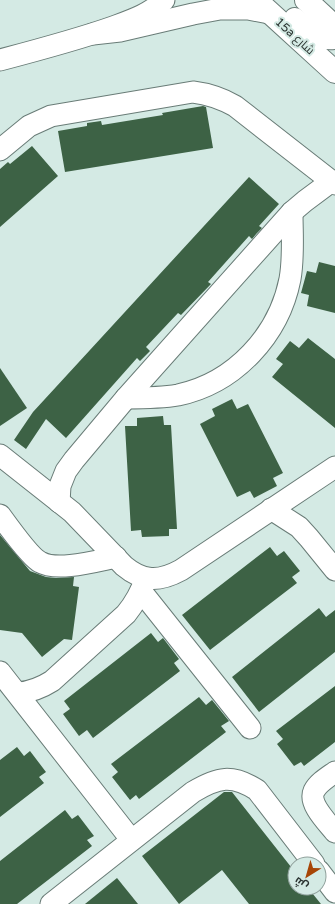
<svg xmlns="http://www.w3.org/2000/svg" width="335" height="904" viewBox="0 0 335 904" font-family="'Varela Round',Cairo,sans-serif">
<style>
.building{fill:#3d6245}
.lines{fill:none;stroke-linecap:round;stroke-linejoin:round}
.minor-casing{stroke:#697c77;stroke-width:23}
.major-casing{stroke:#697c77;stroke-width:24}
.minor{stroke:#fff;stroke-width:21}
.major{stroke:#fff;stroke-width:22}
.labels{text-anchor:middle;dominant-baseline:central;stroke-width:4;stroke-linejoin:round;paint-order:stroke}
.street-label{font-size:12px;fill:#2b3431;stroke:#d4eae4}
</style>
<rect width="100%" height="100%" fill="#d4eae4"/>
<g class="building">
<path d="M203,106L206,107L213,148L65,172L58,131L87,126V123L101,121L102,125L163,115L162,113Z"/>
<path d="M32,146L58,176L0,227V169L8,162L10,164Z"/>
<path d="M249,177L279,204L259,226L262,228L257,233L252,239L249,236L208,282L211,284L181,315L178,313L146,347L150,351L140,361L137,358L66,438L46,419L26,449L14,440L33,412Z"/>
<path d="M319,262L335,266V313L307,306L309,295L301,293L307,271L316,273Z"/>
<path d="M308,338L335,359V428L272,377L283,364L276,359L290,341L299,348Z"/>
<path d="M0,368L27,408L0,426Z"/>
<path d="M232,399L237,409L248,404L283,473L273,478L277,486L254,498L250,491L237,497L200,424L215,416L212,409Z"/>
<path d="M163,416L164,425H171L177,529H169V536L142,537L141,530L131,531L125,426H137V418Z"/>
<path d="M0,535L30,571L46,577L56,578L74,577L73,586L79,587L72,640L64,639L42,657L22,633L0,630Z"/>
<path d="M270,547L277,556L284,551L300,571L292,577L297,583L210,650L182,615Z"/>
<path d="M319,608L326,617L335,610V652L259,712L232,677Z"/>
<path d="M151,633L158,642L163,638L179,659L174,663L180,671L93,738L87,730L79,736L63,714L70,709L64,701Z"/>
<path d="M335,686V742L304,766L301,762L294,766L277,744L283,739L276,731Z"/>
<path d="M199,697L206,705L212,700L229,721L221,726L226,732L139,799L136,795L130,800L112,777L118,772L111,764Z"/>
<path d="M17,747L24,756L30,751L46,772L39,777L44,783L0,817V760Z"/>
<path d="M224,792H232L295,872V888H308L321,904H249L222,870L179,904L142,856Z"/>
<path d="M65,810L72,819L78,815L94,836L87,840L92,846L17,904H0V861Z"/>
<path d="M117,878L138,904H85Z"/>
</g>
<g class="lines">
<g class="minor-casing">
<g id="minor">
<path d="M93,34L120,31L193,14L220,9H248L269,13"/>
<path d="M0,60C38,50 76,40 113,27C132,20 150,14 164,0"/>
<path d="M0,150L29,126L51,116L193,92C209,94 221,98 235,106L335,184"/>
<path d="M126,398C144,398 161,398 178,395C235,383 279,335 290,279C294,257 292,234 292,212"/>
<path d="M0,455L72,512L124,566C143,582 159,582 181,570L335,467"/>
<path d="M59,502L60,486L66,471L74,460L126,398L292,212L305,201L332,181"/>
<path d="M271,509L299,527L309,538L335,570"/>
<path d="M0,515C8,526 30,557 40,562C57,572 96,561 116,557"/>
<path d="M141,591L250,728"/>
<path d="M0,672L126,833"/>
<path d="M18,693C31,692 41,688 52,681L126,614C135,603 141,592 146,578"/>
<path d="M335,772C328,777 318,783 314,791C308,804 328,823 335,832"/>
<path d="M319,871L335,892"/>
<path d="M51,904L193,792C218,777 232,774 257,790L314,864"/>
</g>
</g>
<g class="major-casing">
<g id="major">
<path d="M256,0L335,72"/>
<path d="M306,0L335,27"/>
<path d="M295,19C307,30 317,40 335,38"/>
</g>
</g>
<use href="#minor" class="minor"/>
<use href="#major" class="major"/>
</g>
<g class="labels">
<g class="street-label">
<text transform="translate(295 36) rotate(42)">15a شارع</text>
</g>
</g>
<g transform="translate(307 876) rotate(217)"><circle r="19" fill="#d4eae4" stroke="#90a19c"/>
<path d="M0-3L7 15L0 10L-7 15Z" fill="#a74505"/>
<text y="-6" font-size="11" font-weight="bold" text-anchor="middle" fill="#2b3431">ش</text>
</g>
</svg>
